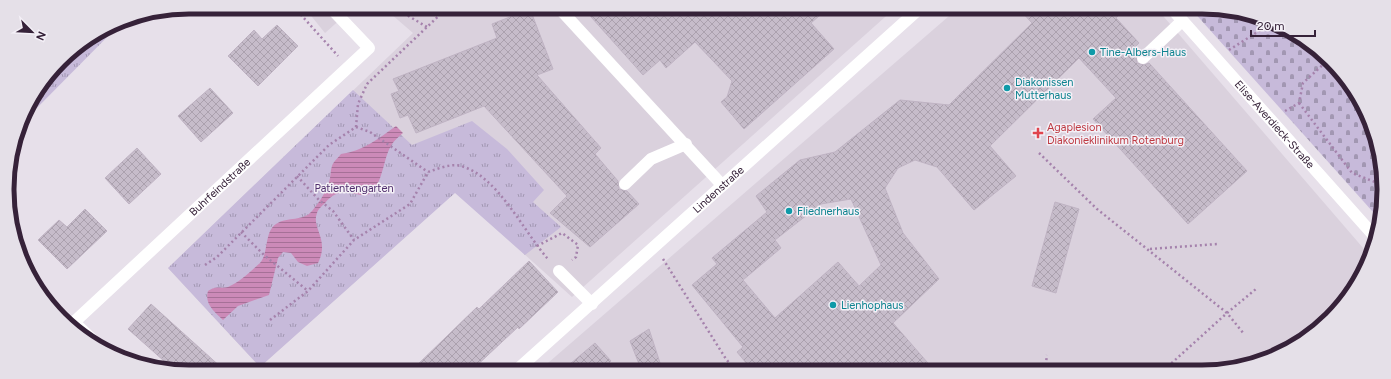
<svg xmlns="http://www.w3.org/2000/svg" width="1391" height="379" viewBox="0 0 1391 379" font-family="Figtree,sans-serif">
<style>
.built{fill:#dad1dd}
.cemetery{fill:url(#cemetery-stones)}
.park{fill:url(#park-tufts)}
.water{fill:url(#water-rules)}
.building{fill:url(#building-cross-hatch);stroke:#bfb3c3;fill-rule:evenodd}
.lines{fill:none;stroke-linecap:round;stroke-linejoin:round}
.path{stroke:#a582ac;stroke-width:2.5;stroke-dasharray:2 3;stroke-linecap:butt}
.minor{stroke:#fff;stroke-width:12}
.culture-dot{fill:#0f9aa8;stroke:#f4f0f7;stroke-width:1.5}
.health-dot{fill:#e0444e;stroke:#f4f0f7;stroke-width:1.5}
.labels{text-anchor:middle;dominant-baseline:central;stroke-width:3;stroke-linejoin:round;paint-order:stroke}
.culture-label{font-size:11px;fill:#0d838f;stroke:#f4f0f7;text-anchor:start}
.street-label{font-size:11px;fill:#362239;stroke:#f4f0f7}
.health-label{font-size:11px;fill:#be3a42;stroke:#f4f0f7;text-anchor:start}
.park-label{font-size:11px;fill:#502e6d;stroke:#f4f0f7}
.rim{fill:none;stroke:#362239;stroke-width:5}
</style>
<defs>
<pattern id="cemetery-stones" width="16" height="16" patternUnits="userSpaceOnUse"><rect width="16" height="16" fill="#c7bada"/><path d="M2 7V4a2 2 0 0 1 4 0v3zM10 15v-3a2 2 0 0 1 4 0v3z" fill="#a297b2"/></pattern>
<pattern id="park-tufts" width="24" height="20" patternUnits="userSpaceOnUse"><rect width="24" height="20" fill="#c7bada"/><path d="M3 7l-1-3M5 7V3M7 7l1-3M15 17l-1-3M17 17v-4M19 17l1-3" fill="none" stroke="#a297b2"/></pattern>
<pattern id="water-rules" width="6" height="5" patternUnits="userSpaceOnUse"><rect width="6" height="5" fill="#cc8ab8"/><path d="M0 2.5h6" fill="none" stroke="#a67097"/></pattern>
<pattern id="building-cross-hatch" width="8" height="8" patternUnits="userSpaceOnUse"><rect width="8" height="8" fill="#c6bcca"/><path d="M0 0l8 8M0 8l8-8" fill="none" stroke="#aba1ae"/></pattern>
</defs>
<rect width="100%" height="100%" fill="#e7e0ea"/>
<g class="built">
<path d="M304,7L353,8L325,33Z"/>
<path d="M384,8L894,9L572,297L455,192L260,367L168,268L413,33Z"/>
<path d="M956,10H1158L1370,256L1365,270L1330,319L1282,353L1225,370L541,369Z"/>
</g>
<path class="cemetery" d="M1192,10H1237L1303,38L1353,88L1380,154L1381,221Z"/>
<g class="park">
<path d="M124,20L22,123L26,109L69,52Z"/>
<path d="M353,90L412,145L472,121L507,149L544,190L533,202L561,227L525,255L455,193L260,367L168,268Z"/>
</g>
<path class="water" d="M396,126L403,133C399,136 395,140 392,144C383,158 384,179 372,192C361,203 344,180 325,203C322,206 318,209 317,213C311,228 330,239 318,263L307,266L298,262L291,253L283,252L278,258L269,295L238,306L223,320C215,312 204,304 208,291C217,285 219,289 228,287C239,283 251,271 260,263C269,253 264,232 276,224C288,216 303,222 312,211C319,203 326,192 329,182C331,177 330,171 332,166C333,162 338,158 341,154C363,151 378,139 396,126Z"/>
<g class="building">
<path d="M583,8L827,9L811,23L834,49L744,129L721,102L727,97L732,81L695,42L666,68L660,60L643,75Z"/>
<path d="M530,9L553,69L537,75L601,148L595,154L618,181L619,189L627,191L639,204L590,247L550,213L567,196L484,106L416,133L408,115L400,118L391,94L399,91L393,79L497,38L492,24Z"/>
<path d="M1020,10H1124L1116,18L1139,43L1135,47L1139,52L1136,56L1137,63L1144,65L1149,63L1247,171L1188,224L1093,119L1116,98L1079,58L990,146L1016,176L974,210L937,167L915,160L898,168L885,188L903,233L939,279L893,323L934,370H752L737,352L743,347L692,285L717,264L712,258L767,212L756,196L800,160L835,152L900,100L949,105L1032,23ZM851,199L881,265L859,286L838,262L775,318L743,280L781,248L775,240L821,204Z"/>
<path d="M277,25L298,46L258,86L228,56L254,30L262,39Z"/>
<path d="M210,88L233,113L201,142L178,116Z"/>
<path d="M137,148L161,174L129,204L105,178Z"/>
<path d="M1055,202L1079,209L1056,293L1032,286Z"/>
<path d="M85,209L107,231L67,269L38,240L59,220L67,227Z"/>
<path d="M529,261L558,292L519,329L518,327L473,369H413L477,307L479,309Z"/>
<path d="M151,304L223,369H173L128,329Z"/>
<path d="M649,329L662,369H641L630,341Z"/>
<path d="M595,343L611,361L603,369H564Z"/>
</g>
<g class="lines">
<g class="path">
<path d="M294,7L338,56"/>
<path d="M395,8L427,27"/>
<path d="M1229,50L1270,24"/>
<path d="M1299,103L1352,173L1380,184"/>
<path d="M1285,111L1299,103L1303,83L1327,61"/>
<path d="M356,127L358,104L367,84L447,8"/>
<path d="M356,127L370,132L428,172"/>
<path d="M1039,153L1097,209L1227,313L1244,334"/>
<path d="M297,176L319,200L333,211L354,240"/>
<path d="M241,232L264,255L308,291"/>
<path d="M537,246L562,233L578,245L576,257L572,260"/>
<path d="M1150,249L1217,244"/>
<path d="M663,259L726,359L735,370"/>
<path d="M205,265L217,257L329,145L356,127"/>
<path d="M270,320L308,291L354,240L410,204L428,172C438,169 450,163 461,166C498,176 523,231 548,259"/>
<path d="M1045,370L1047,355"/>
<path d="M1164,370L1227,313L1256,289"/>
</g>
<g class="minor">
<path d="M559,8L722,185"/>
<path id="s1" d="M1173,10L1376,238"/>
<path d="M1143,58L1182,21"/>
<path d="M625,184L651,159L686,144"/>
<path d="M559,271L592,304"/>
<path d="M74,322L99,346"/>
<path id="s2" d="M71,325L369,48L330,7"/>
<path id="s3" d="M518,369L919,9"/>
</g>
</g>
<g class="culture-dot">
<circle cx="1092" cy="52" r="4"/>
<circle cx="1007" cy="88" r="4"/>
<circle cx="789" cy="211" r="4"/>
<circle cx="833" cy="305" r="4"/>
</g>
<path class="health-dot" d="M1036 127h4v4h4v4h-4v4h-4v-4h-4v-4h4z"/>
<g class="labels">
<g class="culture-label">
<text x="1100" y="52">Tine-Albers-Haus</text>
<text x="1015" y="82">Diakonissen<tspan x="1015" dy="13">Mutterhaus</tspan></text>
<text x="797" y="211">Fliednerhaus</text>
<text x="841" y="305">Lienhophaus</text>
</g>
<g class="street-label">
<text stroke="none"><textPath href="#s1" startOffset="153">Elise-Averdieck-Straße</textPath></text>
<text stroke="none"><textPath href="#s2" startOffset="203">Buhrfeindstraße</textPath></text>
<text stroke="none"><textPath href="#s3" startOffset="269">Lindenstraße</textPath></text>
</g>
<g class="health-label">
<text x="1047" y="127">Agaplesion<tspan x="1047" dy="13">Diakonieklinikum Rotenburg</tspan></text>
</g>
<g class="park-label">
<text x="354" y="188">Patientengarten</text>
</g>
</g>
<path d="M0 0H1391V379H0ZM189 14H1202A175 175 0 0 1 1377 189V190A175 175 0 0 1 1202 365H189A175 175 0 0 1 14 190V189A175 175 0 0 1 189 14Z" fill="#e5e0e8" fill-rule="evenodd"/>
<path class="rim" d="M189 14H1202A175 175 0 0 1 1377 189V190A175 175 0 0 1 1202 365H189A175 175 0 0 1 14 190V189A175 175 0 0 1 189 14Z"/>
<g transform="translate(32 32) rotate(114)" stroke="#f4f0f7" stroke-width="3" paint-order="stroke">
<path d="M0-3L7 15L0 10L-7 15Z" fill="#362239"/>
<text y="-6" font-size="11" font-weight="bold" text-anchor="middle" fill="#362239">N</text>
</g>
<path d="M1251 30v6h64v-6" fill="none" stroke="#362239" stroke-width="2"/>
<text x="1257" y="30" font-size="12" fill="#362239" stroke="#f4f0f7" stroke-width="3" paint-order="stroke">20 m</text>
</svg>
